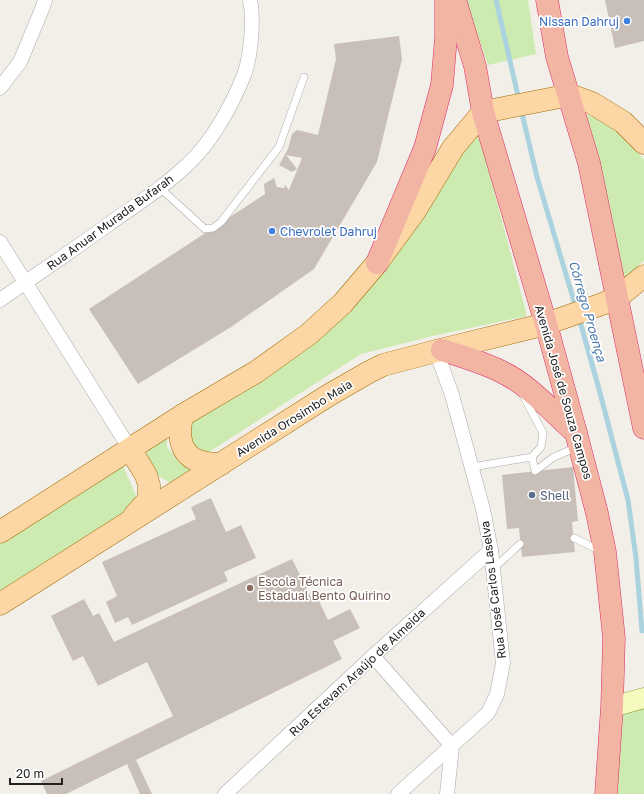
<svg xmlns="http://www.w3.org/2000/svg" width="644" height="794" viewBox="0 0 644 794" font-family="'Golos Text',sans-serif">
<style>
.grass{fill:#cdebb0}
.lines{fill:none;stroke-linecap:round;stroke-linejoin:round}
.stream{stroke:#aad3df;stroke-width:5}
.building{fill:#c7bfb8}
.service-casing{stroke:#a9a9a9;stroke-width:8}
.minor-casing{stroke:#a9a9a9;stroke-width:15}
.secondary-casing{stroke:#707d05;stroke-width:21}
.primary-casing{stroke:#a06b00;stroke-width:23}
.trunk-casing{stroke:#dc2a67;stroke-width:23}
.service{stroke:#fff;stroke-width:7}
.minor{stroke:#fff;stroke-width:14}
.secondary{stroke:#f7fabf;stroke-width:20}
.primary{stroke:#fcd6a4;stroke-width:22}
.trunk{stroke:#f2b4a3;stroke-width:22}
.shop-dot{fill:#3f7fe0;stroke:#fff;stroke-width:1.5}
.service-dot{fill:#5c6f8a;stroke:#fff;stroke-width:1.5}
.education-dot{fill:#8d6e63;stroke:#fff;stroke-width:1.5}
.labels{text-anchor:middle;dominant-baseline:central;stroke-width:3.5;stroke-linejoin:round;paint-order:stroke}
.shop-label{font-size:12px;fill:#366cbe;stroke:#fff;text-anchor:end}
.street-label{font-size:12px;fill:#222;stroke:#fff}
.service-label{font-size:12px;fill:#4e5e75;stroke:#fff;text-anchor:start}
.education-label{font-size:12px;fill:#785e54;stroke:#fff;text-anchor:start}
.water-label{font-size:13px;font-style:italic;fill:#4a7aab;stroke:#fff}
</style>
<rect width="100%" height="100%" fill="#f2efe9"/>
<g class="grass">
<path d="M465,0H528L536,54L488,65Z"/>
<path d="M582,113L614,125L644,160V261L621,280Z"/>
<path d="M479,133L527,316L433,336L361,354L209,452L195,449L188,428L197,416L297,353L464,149Z"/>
<path d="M167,433V447L181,465L196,468L170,483L155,474L147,458L146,447Z"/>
<path d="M122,463L136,496L125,515L0,595V540Z"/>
<path d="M644,707V794H607L618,713Z"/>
</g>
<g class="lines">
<g class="stream">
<path d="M496,0L519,100"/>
<path d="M521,109L537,177L576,308"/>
<path d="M579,318L599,389L628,500L636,558L642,631"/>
</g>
</g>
<g class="building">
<path d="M605,0H644V41L615,48Z"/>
<path d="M399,36L402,59L377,162L314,269L231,327L138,384L89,309L265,194L264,184L274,178L277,187L284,188L285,185L289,190L302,158L286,155L297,169L292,172L279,165L288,149L292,134L297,130L318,135L336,59L334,44Z"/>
<path d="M573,467L578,521L572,522L575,552L522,557L519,528L507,529L502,475Z"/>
<path d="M211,498L226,532L241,525L256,558L224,572L228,581L132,625L128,617L115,623L106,602L117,596L102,562L196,519L191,507Z"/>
<path d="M292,559L312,599L317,597L328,620L350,609L360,628L333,641L342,659L136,760L152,794H140L127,764L66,794H47L41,781L173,716L147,662L98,686L83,656L73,661L51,616L84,599L93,616L99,613L114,642Z"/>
</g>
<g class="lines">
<g class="service-casing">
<g id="service">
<path d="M160,188L205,229L213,228L221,222L279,147L304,77"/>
<path d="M532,457L535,471L554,457L577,447"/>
<path d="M472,467L532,457L541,447L543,433L523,395"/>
<path d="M574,538L601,551"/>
<path d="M493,569L520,544"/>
</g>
</g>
<g class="minor-casing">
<g id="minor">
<path d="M0,88L20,62L42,9L45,0"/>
<path d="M0,242L130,449"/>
<path d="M0,300C36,275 73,250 109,224C136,205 164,187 188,164C212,142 232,105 244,75C251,57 254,19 250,0"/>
<path d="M373,656L452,746"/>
<path d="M225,794L373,656L491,550"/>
<path d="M398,794L488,713L497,694L503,663L491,550L483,509L452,395L436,351"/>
<path d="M447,794L452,746"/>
</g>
</g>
<g class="secondary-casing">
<path id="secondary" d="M612,707L644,698"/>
</g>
<g class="primary-casing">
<g id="primary">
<path d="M183,415C178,429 178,452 196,460C204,463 212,464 221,464"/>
<path d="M130,449L146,475L149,485V499L134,516"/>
<path d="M0,532L183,415L256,372L309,334L343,303L377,263L415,211L453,148L483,112L570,95L592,103L623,122L644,143"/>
<path d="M0,604L329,395L369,372L383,365L436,351L546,324L605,303L618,297L644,276"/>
</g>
</g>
<g class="trunk-casing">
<g id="trunk">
<path d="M455,0L475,66L483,112L546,324L576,433L597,513L605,552L614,638L612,707L606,794"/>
<path d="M547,0L557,57L589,163L644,428"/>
<path d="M377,263L425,148L442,85L446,37V0"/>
<path d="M442,350C461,356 482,362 500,371C530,385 552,412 576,433"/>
</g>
</g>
<use href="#service" class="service"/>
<use href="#minor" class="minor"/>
<use href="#secondary" class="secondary"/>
<use href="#primary" class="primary"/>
<use href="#trunk" class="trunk"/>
</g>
<g class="shop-dot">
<circle cx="627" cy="21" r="4"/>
<circle cx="272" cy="231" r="4"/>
</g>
<circle class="service-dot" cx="532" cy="495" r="4"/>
<circle class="education-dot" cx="250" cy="588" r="4"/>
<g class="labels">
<g class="shop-label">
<text x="619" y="21">Nissan Dahruj</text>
<text x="280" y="231" text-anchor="start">Chevrolet Dahruj</text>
</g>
<g class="street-label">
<text transform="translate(110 222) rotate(-36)">Rua Anuar Murada Bufarah</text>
<text transform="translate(564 392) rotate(74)">Avenida José de Souza Campos</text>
<text transform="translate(294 418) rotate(-32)">Avenida Orosimbo Maia</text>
<text transform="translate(493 590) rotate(-97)">Rua José Carlos Laselva</text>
<text transform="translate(357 672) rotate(-43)">Rua Estevam Araújo de Almeida</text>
</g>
<g class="service-label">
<text x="540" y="495">Shell</text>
</g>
<g class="education-label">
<text x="258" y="581">Escola Técnica<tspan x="258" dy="14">Estadual Bento Quirino</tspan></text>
</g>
<g class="water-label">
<text transform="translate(588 311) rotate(74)">Córrego Proença</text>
</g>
</g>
<path d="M10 778v6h52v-6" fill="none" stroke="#222222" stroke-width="2"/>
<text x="16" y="778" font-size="12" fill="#222222" stroke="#ffffff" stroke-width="3" paint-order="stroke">20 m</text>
</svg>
